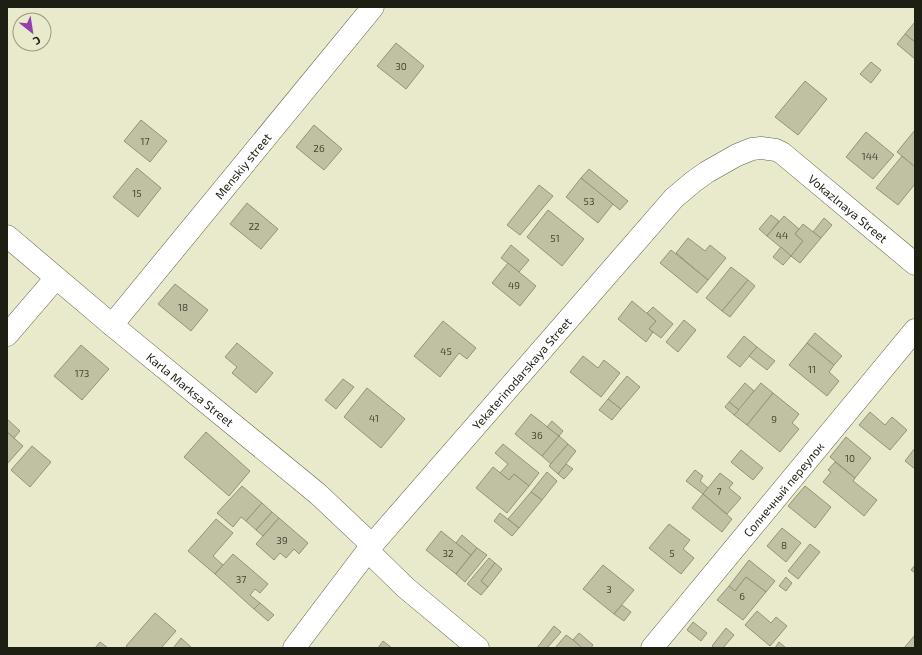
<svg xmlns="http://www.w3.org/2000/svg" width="922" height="655" viewBox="0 0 922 655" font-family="'Exo 2',sans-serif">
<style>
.building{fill:#c0c1a2;stroke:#939477}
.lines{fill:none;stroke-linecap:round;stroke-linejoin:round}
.minor-casing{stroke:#5f6045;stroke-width:23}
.minor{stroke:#fff;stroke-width:22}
.labels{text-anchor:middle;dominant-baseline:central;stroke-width:3.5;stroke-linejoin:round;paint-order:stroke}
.number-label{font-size:10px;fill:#464837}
.street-label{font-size:12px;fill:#1e1f13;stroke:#e9eacb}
</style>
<rect width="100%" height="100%" fill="#e9eacb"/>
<g class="building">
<path d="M915,22V42L905,34Z"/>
<path d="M905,34L915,42V59L897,44Z"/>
<path d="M396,43L424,66L406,89L377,66Z"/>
<path d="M871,62L881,70L871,83L860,74Z"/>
<path d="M805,81L827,99L798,135L775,117Z"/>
<path d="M141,120L167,141L150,162L124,141Z"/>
<path d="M314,125L342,149L324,170L296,147Z"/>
<path d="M915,130V167L897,152Z"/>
<path d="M866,132L894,155L873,179L846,157Z"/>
<path d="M902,156L915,167V184L898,205L876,188Z"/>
<path d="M137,168L161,188L138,217L113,197Z"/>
<path d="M589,169L628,201L620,210L581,178Z"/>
<path d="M581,178L613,204L598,223L566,197Z"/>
<path d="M539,185L553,196L520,235L507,225Z"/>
<path d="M247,203L278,229L261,249L230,224Z"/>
<path d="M548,210L584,239L562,266L527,237Z"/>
<path d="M771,215L779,221L767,236L759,229Z"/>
<path d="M784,216L799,229L795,234L803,241L791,256L767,236Z"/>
<path d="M824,218L832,225L821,238L813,232Z"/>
<path d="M803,224L821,238L800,263L791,256L803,241L795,234Z"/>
<path d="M688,238L705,251L710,245L726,258L708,280L676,253Z"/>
<path d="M511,245L529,260L519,272L501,258Z"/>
<path d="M781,247L791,256L783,265L773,257Z"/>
<path d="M671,250L708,280L697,293L660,263Z"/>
<path d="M508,263L536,286L520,306L492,283Z"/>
<path d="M731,267L748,280L722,311L706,298Z"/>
<path d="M748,280L755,286L730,317L722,311Z"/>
<path d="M175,284L208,310L191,331L158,304Z"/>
<path d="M632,301L656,321L649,329L653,332L646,342L618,319Z"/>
<path d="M653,307L673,324L661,338L649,329L656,321L647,313Z"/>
<path d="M684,320L696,330L678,352L666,342Z"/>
<path d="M443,321L476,348L467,359L459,353L440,377L414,356Z"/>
<path d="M815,333L842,356L834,365L807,343Z"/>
<path d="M744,336L757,347L740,367L727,357Z"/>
<path d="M237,343L273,373L256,393L232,373L237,367L225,357Z"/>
<path d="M807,343L834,365L829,372L839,381L827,396L789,365Z"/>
<path d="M81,345L109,369L82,400L54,376Z"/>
<path d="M757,347L775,361L767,370L749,356Z"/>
<path d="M583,356L598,368L604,360L620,373L601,397L570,372Z"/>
<path d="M627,376L640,387L621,409L608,399Z"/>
<path d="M343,379L354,387L336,409L325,400Z"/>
<path d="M745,383L754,391L739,410L729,402Z"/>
<path d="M761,383L773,393L747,425L734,415Z"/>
<path d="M367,388L405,419L381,448L344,417Z"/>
<path d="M773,393L799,414L792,423L799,429L780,452L747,425Z"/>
<path d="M608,399L621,409L612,420L599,410Z"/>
<path d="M729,402L739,410L734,415L725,407Z"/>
<path d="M870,412L885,425L892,417L907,430L890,450L859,425Z"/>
<path d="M531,414L559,436L542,456L515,434Z"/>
<path d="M7,419L20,431L14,438L7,432Z"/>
<path d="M552,421L563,431L559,436L547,427Z"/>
<path d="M7,432L23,446L7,464Z"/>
<path d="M206,432L250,471L229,496L184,457Z"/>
<path d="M559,436L568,444L551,464L542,456Z"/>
<path d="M846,437L871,458L855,478L830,457Z"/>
<path d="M503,444L539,473L529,486L514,474L509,480L500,473L508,464L495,453Z"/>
<path d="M568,444L576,451L558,474L549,466Z"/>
<path d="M32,446L51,462L30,487L11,470Z"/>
<path d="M915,448V469L905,461Z"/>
<path d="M741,450L763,468L753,480L731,462Z"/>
<path d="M835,462L855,478L853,481L877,500L864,516L823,482L831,472L828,470Z"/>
<path d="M566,464L573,469L564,479L558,474Z"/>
<path d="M493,467L509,480L514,474L529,486L507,513L476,488Z"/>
<path d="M695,470L703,476L700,481L708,488L703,494L686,481Z"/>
<path d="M547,472L557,481L542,500L531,492Z"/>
<path d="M720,473L733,483L729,488L741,498L727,514L703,494Z"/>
<path d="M242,486L262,503L246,521L241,517L233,527L217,513Z"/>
<path d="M805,486L831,507L815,528L788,506Z"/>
<path d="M531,492L542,500L519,528L508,519Z"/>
<path d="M703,494L732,519L722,532L692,508Z"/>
<path d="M262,503L272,512L256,530L246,521Z"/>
<path d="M272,512L279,518L263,536L256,530Z"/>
<path d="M500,513L519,528L512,536L494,521Z"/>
<path d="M279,518L308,543L299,554L294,549L286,558L280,553L274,560L256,544Z"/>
<path d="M216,519L233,533L213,556L223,565L215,574L188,551Z"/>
<path d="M669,524L690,540L683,549L694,558L681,574L649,548Z"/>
<path d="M782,528L801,543L786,562L767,546Z"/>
<path d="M441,531L471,555L456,574L426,550Z"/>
<path d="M462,535L477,548L471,555L456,543Z"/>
<path d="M810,544L820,552L798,579L788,571Z"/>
<path d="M477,548L487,555L465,582L456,574Z"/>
<path d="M233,554L268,584L260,593L255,589L250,595L260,603L254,609L215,574Z"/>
<path d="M489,558L495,563L481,581L488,587L481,595L467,584Z"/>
<path d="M749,560L775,581L766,592L746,577L735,591L729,586Z"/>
<path d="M495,563L502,569L488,587L481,581Z"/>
<path d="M603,565L634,590L614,614L583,589Z"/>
<path d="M915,565V573L911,570Z"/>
<path d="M746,577L766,592L743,620L717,600L729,586L735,591Z"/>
<path d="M786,577L792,583L786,591L779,586Z"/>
<path d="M260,603L274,615L268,621L254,609Z"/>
<path d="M622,605L631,612L624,621L614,614Z"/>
<path d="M757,611L771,623L776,617L787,626L770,646L745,625Z"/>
<path d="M155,613L176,631L161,648H129L126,646Z"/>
<path d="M693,622L707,633L701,641L687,630Z"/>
<path d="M554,626L561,632L547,648H537Z"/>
<path d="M726,628L734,635L723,648H714L712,646Z"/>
<path d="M579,633L593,645L591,648H582L573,640Z"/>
<path d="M566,635L573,640L582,648H555Z"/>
<path d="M915,635V648H904Z"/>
<path d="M181,638L192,648H175L174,647Z"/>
<path d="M383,641L392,648H378Z"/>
<path d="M100,642L108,648H95Z"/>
<path d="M779,642L786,648H775Z"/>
</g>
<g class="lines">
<g class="minor-casing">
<g id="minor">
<path id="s1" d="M7,236L112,325L318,494L372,545"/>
<path id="s2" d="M112,325L373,7"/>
<path d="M7,335L56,278"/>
<path d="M368,551L406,588L478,648"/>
<path id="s3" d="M294,648L372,545L674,198L693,182L707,172L737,155L752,149L761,148L776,150L782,153L915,264"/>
<path id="s4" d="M652,648L915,330"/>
</g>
</g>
<use href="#minor" class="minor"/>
</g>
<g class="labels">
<g class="number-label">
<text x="401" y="66">30</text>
<text x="145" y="141">17</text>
<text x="319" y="148">26</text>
<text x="870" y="156">144</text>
<text x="137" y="193">15</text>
<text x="589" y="201">53</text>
<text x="254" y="226">22</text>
<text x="782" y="235">44</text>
<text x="555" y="238">51</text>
<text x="514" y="285">49</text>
<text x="183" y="307">18</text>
<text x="446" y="351">45</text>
<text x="812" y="369">11</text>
<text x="82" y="373">173</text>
<text x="374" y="418">41</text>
<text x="774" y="419">9</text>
<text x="537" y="435">36</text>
<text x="850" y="458">10</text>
<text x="719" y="491">7</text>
<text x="282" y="540">39</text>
<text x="784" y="545">8</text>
<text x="448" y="553">32</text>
<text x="672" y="553">5</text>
<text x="241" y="579">37</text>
<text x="609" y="589">3</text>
<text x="742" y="596">6</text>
</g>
<g class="street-label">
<text stroke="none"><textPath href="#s2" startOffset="206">Menskiy street</textPath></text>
<text stroke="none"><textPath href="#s3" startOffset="799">Vokazlnaya Street</textPath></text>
<text stroke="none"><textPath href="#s3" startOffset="357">Yekaterinodarskaya Street</textPath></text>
<text stroke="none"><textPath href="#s1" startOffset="239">Karla Marksa Street</textPath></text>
<text stroke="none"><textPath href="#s4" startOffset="206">Солнечный переулок</textPath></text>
</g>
</g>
<rect width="922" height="655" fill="none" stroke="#1e1f13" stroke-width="16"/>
<g transform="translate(32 32) rotate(150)"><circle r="19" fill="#e9eacb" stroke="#989981"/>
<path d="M0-3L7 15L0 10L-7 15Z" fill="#953fac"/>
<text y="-6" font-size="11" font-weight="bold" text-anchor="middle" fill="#1e1f13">С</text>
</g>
</svg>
